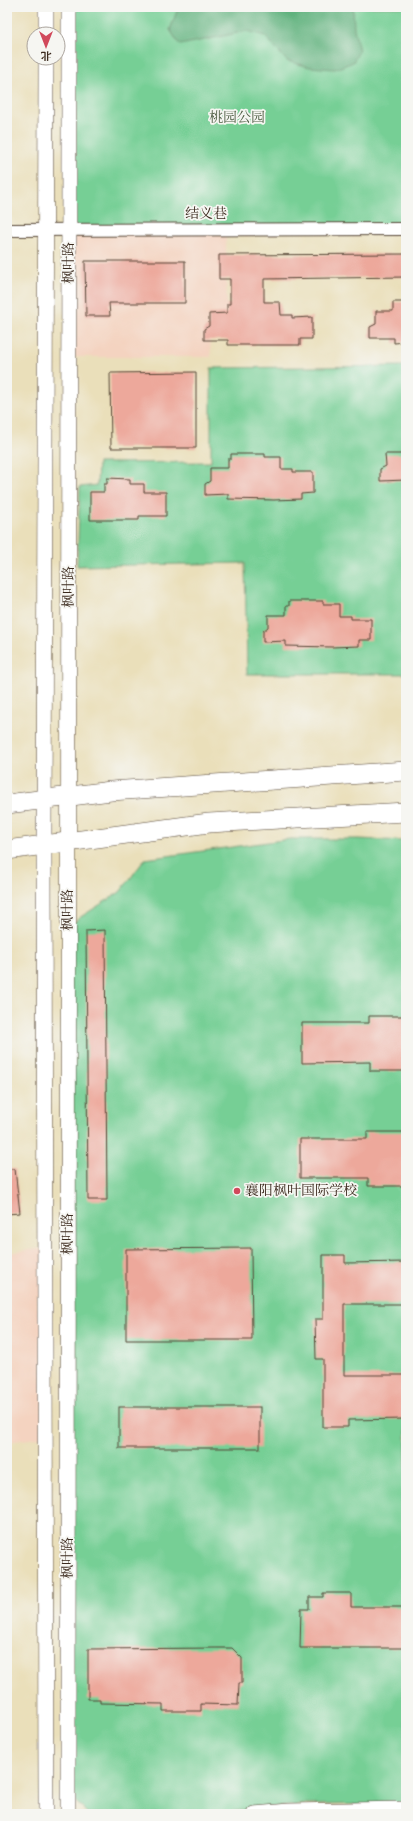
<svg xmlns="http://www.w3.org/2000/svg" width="413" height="1821" viewBox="0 0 413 1821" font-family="'Old Standard TT','Noto Serif SC',serif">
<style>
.built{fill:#f4d3c0}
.green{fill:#76cf95;stroke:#587c5a}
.forest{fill:#60b27e;stroke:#4e6e4e}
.building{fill:#eda89b}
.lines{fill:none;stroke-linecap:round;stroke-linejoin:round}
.minor-casing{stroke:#554535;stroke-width:14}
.tertiary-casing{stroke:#554535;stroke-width:16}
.primary-casing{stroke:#554535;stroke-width:20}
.minor{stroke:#fff;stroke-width:12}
.tertiary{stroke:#fff;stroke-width:15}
.primary{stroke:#fff;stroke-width:19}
.poi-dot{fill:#d1495b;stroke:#f6f6f2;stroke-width:1.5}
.labels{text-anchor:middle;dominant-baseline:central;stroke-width:3.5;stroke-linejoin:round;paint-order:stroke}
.park-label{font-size:14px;fill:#4d5c42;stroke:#f6f6f2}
.street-label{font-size:14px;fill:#3b2a1e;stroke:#f6f6f2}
.poi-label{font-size:14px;fill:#3b2a1e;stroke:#f6f6f2;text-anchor:start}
</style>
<rect width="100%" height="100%" fill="#f6f6f2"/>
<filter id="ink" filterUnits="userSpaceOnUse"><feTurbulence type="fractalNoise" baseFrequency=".025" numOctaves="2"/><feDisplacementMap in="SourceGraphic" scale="8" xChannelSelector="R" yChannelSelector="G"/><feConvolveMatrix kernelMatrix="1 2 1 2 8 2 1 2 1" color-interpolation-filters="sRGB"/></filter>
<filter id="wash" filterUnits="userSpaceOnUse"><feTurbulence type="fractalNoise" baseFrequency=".012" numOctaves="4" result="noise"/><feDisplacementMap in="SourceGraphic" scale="16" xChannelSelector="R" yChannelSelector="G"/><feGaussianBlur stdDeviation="0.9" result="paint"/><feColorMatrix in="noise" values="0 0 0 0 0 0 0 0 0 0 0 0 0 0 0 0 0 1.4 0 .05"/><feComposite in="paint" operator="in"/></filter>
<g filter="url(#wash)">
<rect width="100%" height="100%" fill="#eadfba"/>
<g class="built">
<path d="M226,229L227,313L209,314V326L204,329V340H210L211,357H69V230Z"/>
<path d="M44,1248L45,1437L7,1442V1253Z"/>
</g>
<g class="green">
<path d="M69,7H406V229L69,230Z"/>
<path d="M406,366V674H247L245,563L77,566L80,487L97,485L98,463L211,462V368Z"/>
<path d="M290,839H358L406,841V1804L299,1805L204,1814H88L68,1794V928L79,918L120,892L145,859Z"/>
</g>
<path class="forest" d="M182,7H353L354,29L359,51L353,62L335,69L310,67L287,61L265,36L247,31L180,45L170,30L177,11Z"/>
<g id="blocks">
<g class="building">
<path d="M406,254V277L264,279V302H280L281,315H292V318L312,317V339H300V345H228V340H204V329L209,326V314L227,313V304H230V279H219V255Z"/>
<path d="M85,261H185V303H109L110,316H86Z"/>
<path d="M393,302H406V342L394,343V338H370V327L376,324V311H393Z"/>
<path d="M196,372V448H111L110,373Z"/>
<path d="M231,454H265V457H281V469H293V472H313V493L301,494V499L274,500L228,499V494L205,495V484L210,481V468H228V459H231Z"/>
<path d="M385,454H406V480L380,481V469L386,466Z"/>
<path d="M107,478L130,479V484H144V492H166V516H139V520H90V492H104V484H107Z"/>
<path d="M289,601H323V604H339V616H351V619H371V640H359V646L332,647L286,646V641L263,642V631L268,627V615H286V606H289Z"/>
<path d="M105,930L107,1200H88L86,931Z"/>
<path d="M369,1016H406V1071H370V1062L302,1063V1023H369Z"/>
<path d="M367,1132H406V1186H368V1178H300V1139H367Z"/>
<path d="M7,1169H15L20,1213L7,1214Z"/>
<path d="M251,1248L252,1340H126V1249Z"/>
<path d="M323,1255H345V1263L406,1262V1304H344V1375H406V1419L348,1420V1427H323V1359H316L315,1319H323Z"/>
<rect x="119" y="1407" width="141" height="41"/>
<path d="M323,1593H351V1607H406V1648H300L301,1609H309V1597H323Z"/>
<path d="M217,1648H232L242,1658V1683H239L238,1705L201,1704V1711H163V1704L100,1703V1699H88V1649Z"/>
</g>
</g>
</g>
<g filter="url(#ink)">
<use href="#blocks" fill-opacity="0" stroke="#554535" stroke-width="1"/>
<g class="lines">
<g class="minor-casing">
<path id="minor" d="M7,230L406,229"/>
</g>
<g class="tertiary-casing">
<g id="tertiary">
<path d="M46,34V7"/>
<path d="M46,58L44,846L46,1814"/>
<path d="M68,1814L69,7"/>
<path d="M254,1814L289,1811L406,1809"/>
</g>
</g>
<g class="primary-casing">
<g id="primary">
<path d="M7,804L111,791L406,771"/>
<path d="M7,850L209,823L406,812"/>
</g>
</g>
<use href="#minor" class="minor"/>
<use href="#tertiary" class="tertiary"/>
<use href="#primary" class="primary"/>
</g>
</g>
<circle class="poi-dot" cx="237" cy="1191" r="4"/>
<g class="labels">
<g class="park-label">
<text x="237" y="118">桃园公园</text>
</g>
<g class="street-label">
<text x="206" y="214">结义巷</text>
<text transform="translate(69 263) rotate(-90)">枫叶路</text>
<text transform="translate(69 587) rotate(-90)">枫叶路</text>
<text transform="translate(68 910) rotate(-90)">枫叶路</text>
<text transform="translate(68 1234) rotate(-90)">枫叶路</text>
<text transform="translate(68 1558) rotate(-90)">枫叶路</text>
</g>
<g class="poi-label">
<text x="245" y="1191">襄阳枫叶国际学校</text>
</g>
</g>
<rect width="413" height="1821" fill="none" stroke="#f6f6f2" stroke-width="24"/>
<g transform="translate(46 46) rotate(180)"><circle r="19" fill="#f6f6f2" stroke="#aba49d"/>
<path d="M0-3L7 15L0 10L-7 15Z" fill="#d1495b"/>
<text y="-6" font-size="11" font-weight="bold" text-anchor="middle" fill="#3b2a1e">北</text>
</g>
</svg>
